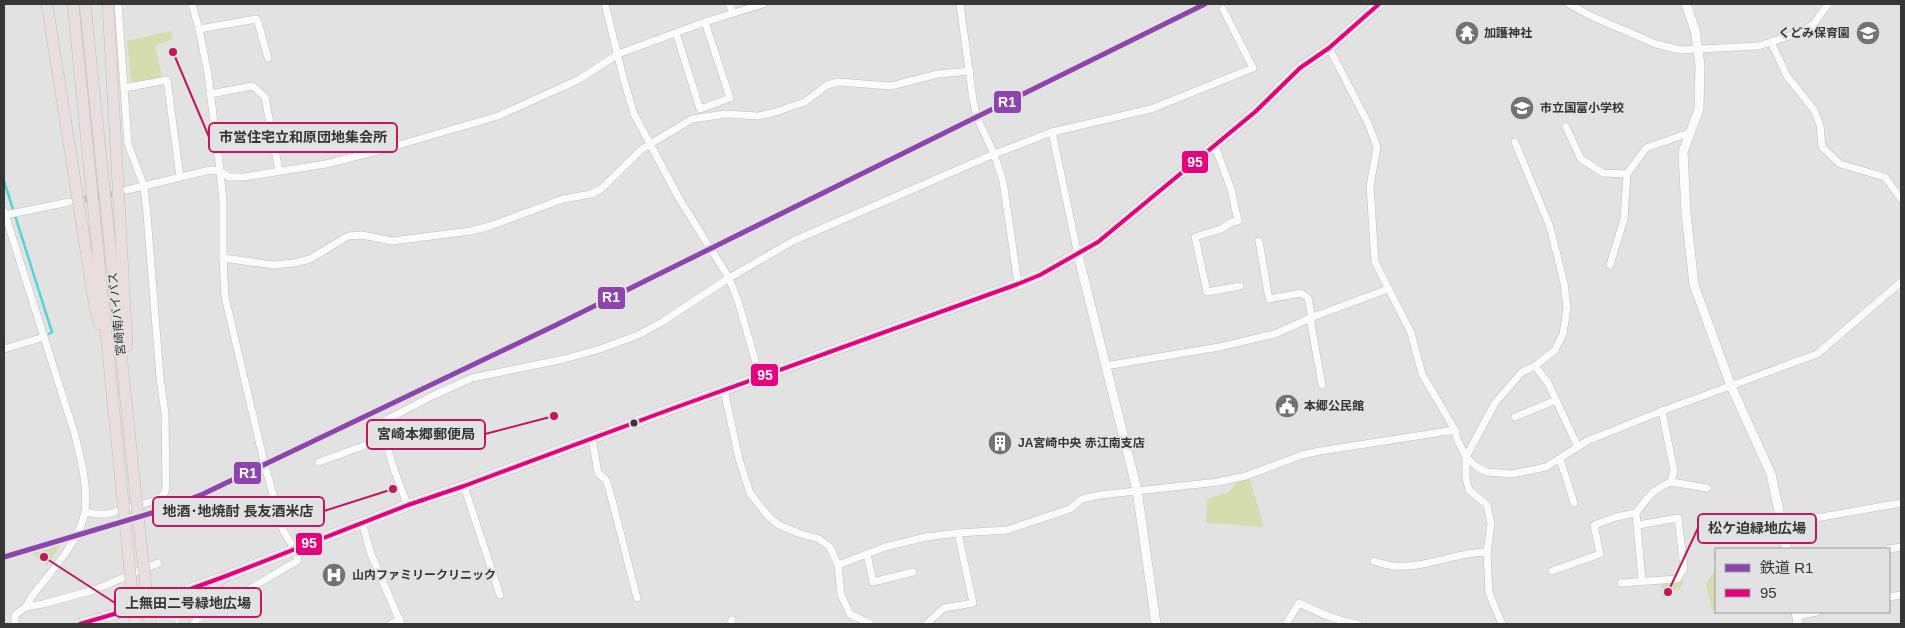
<svg xmlns="http://www.w3.org/2000/svg" width="1905" height="628" viewBox="0 0 1905 628" font-family="Arial,'Noto Sans JP',sans-serif">
<style>
.green{fill:#d5dcae}
.lines{fill:none;stroke-linecap:round;stroke-linejoin:round}
.stream{stroke:#55d5d8;stroke-width:2.5}
.minor-tunnel{stroke:#c0c0c0;stroke-width:7;stroke-dasharray:7 3.5;stroke-linecap:butt}
.minor-casing{stroke:#bfbfbf;stroke-width:8}
.tertiary-casing{stroke:#bfbfbf;stroke-width:10}
.secondary-casing{stroke:#bfbfbf;stroke-width:11}
.trunk-casing{stroke:#bdbdbd;stroke-width:12}
.minor{stroke:#fbfbfb;stroke-width:7}
.tertiary{stroke:#fbfbfb;stroke-width:9}
.secondary{stroke:#fbfbfb;stroke-width:10}
.trunk{stroke:#e8dede;stroke-width:11}
.trunk-bridge-casing{stroke:#bdbdbd;stroke-width:12;stroke-linecap:butt}
.trunk-bridge{stroke:#e8dede;stroke-width:11}
.bus-1-casing{stroke:#e2e2e3;stroke-width:8}
.bus-1{stroke:#e5007d;stroke-width:4}
.rail-1-casing{stroke:#e2e2e3;stroke-width:9}
.rail-1{stroke:#8e44ad;stroke-width:5}
.bus-dot{fill:#363636;stroke:#e2e2e3;stroke-width:2}
.labels{text-anchor:middle;dominant-baseline:central;stroke-width:4;stroke-linejoin:round;paint-order:stroke}
.poi-label{font-size:12px;font-weight:bold;fill:#363636;stroke:#e2e2e3;text-anchor:start}
.street-label{font-size:12px;fill:#363636;stroke:#e2e2e3}
.leader{fill:none;stroke:#c2185b;stroke-width:2}
.callout-dot{fill:#c2185b;stroke:#e2e2e3;stroke-width:2}
.callout{fill:#e2e2e3;stroke:#c2185b;stroke-width:2}
.callout-label{font-size:14px;text-anchor:middle;font-weight:bold;fill:#363636}
.line-badge{stroke:#e2e2e3;stroke-width:2}
.badge-label{font-size:14px;text-anchor:middle;font-weight:bold;fill:#fff}
</style>
<rect width="100%" height="100%" fill="#e2e2e3"/>
<g class="green">
<path d="M171,31L173,39L155,46L162,77L134,83L131,80L127,41Z"/>
<path d="M1250,479L1264,527L1206,523L1207,499L1229,492L1237,482Z"/>
<path d="M61,545L47,565L32,554Z"/>
<path d="M1714,555H1716V609L1712,610L1706,584L1715,570Z"/>
<path d="M1684,581L1680,588L1675,590L1672,595L1663,599L1661,584Z"/>
</g>
<g class="lines">
<path class="stream" d="M4,181L52,332L49,334"/>
<path class="minor-tunnel" d="M74,201L120,192"/>
<g class="minor-casing">
<g id="minor">
<path d="M192,4L199,29L208,74L220,171L223,201V258L225,297L265,466L283,530L298,555L297,561C280,571 263,581 246,591C228,600 205,606 194,624"/>
<path d="M605,4L623,77L634,114L680,200L729,278L738,301L760,377"/>
<path d="M729,4L733,13"/>
<path d="M960,4L973,100L977,117L994,154L1003,181L1018,284"/>
<path d="M1569,4L1591,16L1656,44L1680,50L1758,46L1771,42L1801,32L1814,24L1828,4"/>
<path d="M199,29L257,19L268,58"/>
<path d="M676,33L700,109L730,98L705,22"/>
<path d="M1771,42L1787,76L1814,110L1820,125L1822,147L1840,164L1885,177L1901,199"/>
<path d="M1329,48L1368,123L1377,147L1370,186L1375,262L1411,333L1422,374L1455,430L1457,439L1466,457L1477,467L1487,472L1512,474L1546,467L1587,441L1662,411L1817,354L1901,282"/>
<path d="M124,88L167,80L180,177"/>
<path d="M210,94L253,86L265,97L279,171"/>
<path d="M1566,127L1581,159L1603,173L1627,174"/>
<path d="M1052,132L1078,255"/>
<path d="M1515,142L1550,227L1564,283L1567,308L1563,334L1555,350L1535,366"/>
<path d="M1215,146L1231,189L1238,221L1232,222L1221,229L1195,237L1207,292L1240,286"/>
<path d="M127,190L210,170L220,171L229,177H244L326,164L385,149L498,116L578,80L618,54L705,22L763,4"/>
<path d="M4,211L75,435C81,459 88,486 85,511C81,538 52,571 35,592C31,596 30,601 27,605C24,609 19,612 15,615V624"/>
<path d="M5,215L69,202"/>
<path d="M1259,241L1269,299L1301,293L1308,298L1312,318"/>
<path d="M223,258L273,265L294,263L310,259L348,236L362,235L392,241L471,231L490,226L563,199L591,194L601,189L642,149L692,119L726,114L758,116L772,113L805,102L827,85L838,82L891,86L938,74L970,71"/>
<path d="M1610,265L1624,219L1627,174L1646,148L1689,133"/>
<path d="M1310,318L1322,385"/>
<path d="M4,349L44,337"/>
<path d="M1105,366L1219,347L1275,334L1310,318L1388,289"/>
<path d="M724,390L739,459L750,493L768,516L779,525L798,533L819,539L830,547L838,565L841,595L850,614L870,624"/>
<path d="M1515,417L1556,400"/>
<path d="M592,438L598,473L606,480L610,492L637,598"/>
<path d="M1560,459L1574,503"/>
<path d="M319,462L385,438"/>
<path d="M1671,482L1707,488"/>
<path d="M464,486L500,595"/>
<path d="M408,505C396,477 386,451 384,421L432,396L472,378L564,359L600,349L638,335L662,322L729,278L793,241L994,154L1052,132L1151,109L1253,68L1223,9"/>
<path d="M85,512L95,514H108L153,501L163,496L166,489L165,413L160,378L147,214L144,186L128,144L118,4"/>
<path d="M1636,513L1642,581"/>
<path d="M362,522L371,554L401,624"/>
<path d="M1782,524L1901,503"/>
<path d="M1889,549L1901,547"/>
<path d="M867,554L873,582L913,572"/>
<path d="M1374,561C1380,563 1387,565 1393,566C1425,569 1456,552 1487,552"/>
<path d="M838,565L885,547L926,537L958,533L1007,530L1070,509L1082,499L1100,495L1218,482L1246,476L1302,455L1320,451L1455,430"/>
<path d="M1552,571L1600,554L1594,525L1616,517L1636,513C1647,498 1653,489 1671,482L1674,471L1662,411"/>
<path d="M1621,583L1677,579L1684,568L1678,518L1638,525"/>
<path d="M1889,597L1901,595"/>
<path d="M155,602L175,614L181,624"/>
<path d="M26,607L43,604L94,590L158,563"/>
<path d="M1797,616L1817,612"/>
<path d="M391,624L400,619"/>
<path d="M730,624L732,620"/>
<path d="M926,624L944,608L973,603L958,533"/>
<path d="M1286,624L1299,603C1318,612 1336,621 1358,624"/>
<path d="M1502,624L1489,593L1487,552L1491,524L1487,505L1469,490L1466,478V457L1495,403L1522,372L1535,366L1548,383L1578,447"/>
</g>
</g>
<g class="tertiary-casing">
<g id="tertiary">
<path d="M1686,4L1695,30L1700,65L1699,109L1683,152L1686,213L1694,285L1731,386L1771,474L1787,549"/>
<path d="M1078,255L1137,490L1156,624"/>
<path d="M1796,612L1798,624"/>
</g>
</g>
<g class="secondary-casing">
<path id="secondary" d="M80,624L155,602L226,576L408,505L464,486L674,408L1018,284L1040,275L1098,242L1255,112L1300,68L1329,48L1379,4"/>
</g>
<g class="trunk-casing">
<g id="trunk">
<path d="M47,4L94,301L99,324"/>
<path d="M73,4L123,502"/>
<path d="M85,4L136,497"/>
<path d="M108,4L127,346"/>
<path d="M100,618L101,624"/>
<path d="M183,624C182,598 207,588 226,576"/>
</g>
</g>
<use href="#minor" class="minor"/>
<use href="#tertiary" class="tertiary"/>
<use href="#secondary" class="secondary"/>
<use href="#trunk" class="trunk"/>
<g class="trunk-bridge-casing">
<g id="trunk-bridge">
<path d="M136,497L150,624"/>
<path d="M123,502L135,621"/>
</g>
</g>
<use href="#trunk-bridge" class="trunk-bridge"/>
<g class="bus-1-casing">
<path id="bus-1" d="M80,624L155,602L226,576L408,505L464,486L674,408L1018,284L1040,275L1098,242L1255,112L1300,68L1329,48L1379,4"/>
</g>
<use href="#bus-1" class="bus-1"/>
<g class="rail-1-casing">
<path id="rail-1" d="M4,557L165,509L203,494L554,326L1205,4"/>
</g>
<use href="#rail-1" class="rail-1"/>
</g>
<defs>
<g id="temple-disc" transform="scale(1.25)"><circle r="9.5" fill="#727273" stroke="#e2e2e3"/><path d="M0-6L5-2H3V0L6.5 2.5H4V6H1.5V3h-3V6H-4V2.5H-6.5L-3 0V-2H-5Z" fill="#fff"/></g>
<g id="school-disc" transform="scale(1.25)"><circle r="9.5" fill="#727273" stroke="#e2e2e3"/><path d="M0-5L7-2L0 1L-7-2ZM-4 1L0 2.5L4 1V4Q0 6-4 4Z" fill="#fff"/></g>
<g id="civic-disc" transform="scale(1.25)"><circle r="9.5" fill="#727273" stroke="#e2e2e3"/><path d="M-.6-6.5H3V-4.5H.6V-3L4-1V1h2V6H-6V1h2V-1L-.6-3ZM-1.2 2.5V6h2.4V2.5Z" fill="#fff"/></g>
<g id="building-disc" transform="scale(1.25)"><circle r="9.5" fill="#727273" stroke="#e2e2e3"/><path d="M-4-6H4V6H1V3H-1V6H-4ZM-2.5-4.3h1.7v1.8h-1.7ZM.8-4.3h1.7v1.8H.8ZM-2.5-1h1.7V.8h-1.7ZM.8-1h1.7V.8H.8Z" fill="#fff"/></g>
<g id="hospital-disc" transform="scale(1.25)"><circle r="9.5" fill="#727273" stroke="#e2e2e3"/><path d="M-5-5h3v3.5h4V-5h3V5h-3V1.5h-4V5h-3Z" fill="#fff"/></g>
</defs>
<g fill-rule="evenodd">
<use href="#temple-disc" x="1467" y="33"/>
<use href="#school-disc" x="1868" y="33"/>
<use href="#school-disc" x="1522" y="108"/>
<use href="#civic-disc" x="1287" y="406"/>
<use href="#building-disc" x="1000" y="443"/>
<use href="#hospital-disc" x="334" y="575"/>
</g>
<circle class="bus-dot" cx="634" cy="423" r="4.5"/>
<g class="labels">
<g class="poi-label">
<text x="1484" y="33">加護神社</text>
<text x="1850" y="33" text-anchor="end">くどみ保育園</text>
<text x="1540" y="108">市立国富小学校</text>
<text x="1304" y="406">本郷公民館</text>
<text x="1018" y="443">JA宮崎中央 赤江南支店</text>
<text x="352" y="575">山内ファミリークリニック</text>
</g>
<g class="street-label">
<text transform="translate(117 314) rotate(-96)">宮崎南バイパス</text>
</g>
</g>
<path class="leader" d="M173 52L209 137M554 416L485 434M393 489L324 511M1668 592L1698 528M44 557L115 603"/>
<g class="callout-dot">
<circle cx="173" cy="52" r="5"/>
<circle cx="554" cy="416" r="5"/>
<circle cx="393" cy="489" r="5"/>
<circle cx="1668" cy="592" r="5"/>
<circle cx="44" cy="557" r="5"/>
</g>
<g class="callout">
<rect x="209" y="123" width="188" height="29" rx="5"/>
<rect x="367" y="420" width="118" height="29" rx="5"/>
<rect x="153" y="497" width="171" height="29" rx="5"/>
<rect x="1698" y="514" width="118" height="29" rx="5"/>
<rect x="115" y="588" width="146" height="29" rx="5"/>
</g>
<g class="callout-label">
<text x="303" y="142">市営住宅立和原団地集会所</text>
<text x="426" y="439">宮崎本郷郵便局</text>
<text x="238" y="516">地酒･地焼酎 長友酒米店</text>
<text x="1757" y="533">松ケ迫緑地広場</text>
<text x="188" y="608">上無田二号緑地広場</text>
</g>
<g class="line-badge">
<rect x="993" y="90" width="29" height="24" rx="5" fill="#8e44ad"/>
<rect x="1181" y="150" width="28" height="24" rx="5" fill="#e5007d"/>
<rect x="597" y="286" width="29" height="24" rx="5" fill="#8e44ad"/>
<rect x="750" y="363" width="29" height="24" rx="5" fill="#e5007d"/>
<rect x="233" y="461" width="29" height="24" rx="5" fill="#8e44ad"/>
<rect x="295" y="532" width="28" height="24" rx="5" fill="#e5007d"/>
</g>
<g class="badge-label">
<text x="1007" y="107">R1</text>
<text x="1195" y="167">95</text>
<text x="611" y="302">R1</text>
<text x="765" y="380">95</text>
<text x="248" y="478">R1</text>
<text x="309" y="548">95</text>
</g>
<rect width="1905" height="628" fill="none" stroke="#363636" stroke-width="10"/>
<rect x="1715" y="548" width="175" height="65" fill="#e2e2e3" stroke="#9d9d9e"/>
<rect x="1725" y="564" width="25" height="8" fill="#8e44ad" stroke="#9d9d9e"/>
<text x="1760" y="573" font-size="15" fill="#363636">鉄道 R1</text>
<rect x="1725" y="589" width="25" height="8" fill="#e5007d" stroke="#9d9d9e"/>
<text x="1760" y="598" font-size="15" fill="#363636">95</text>
</svg>
